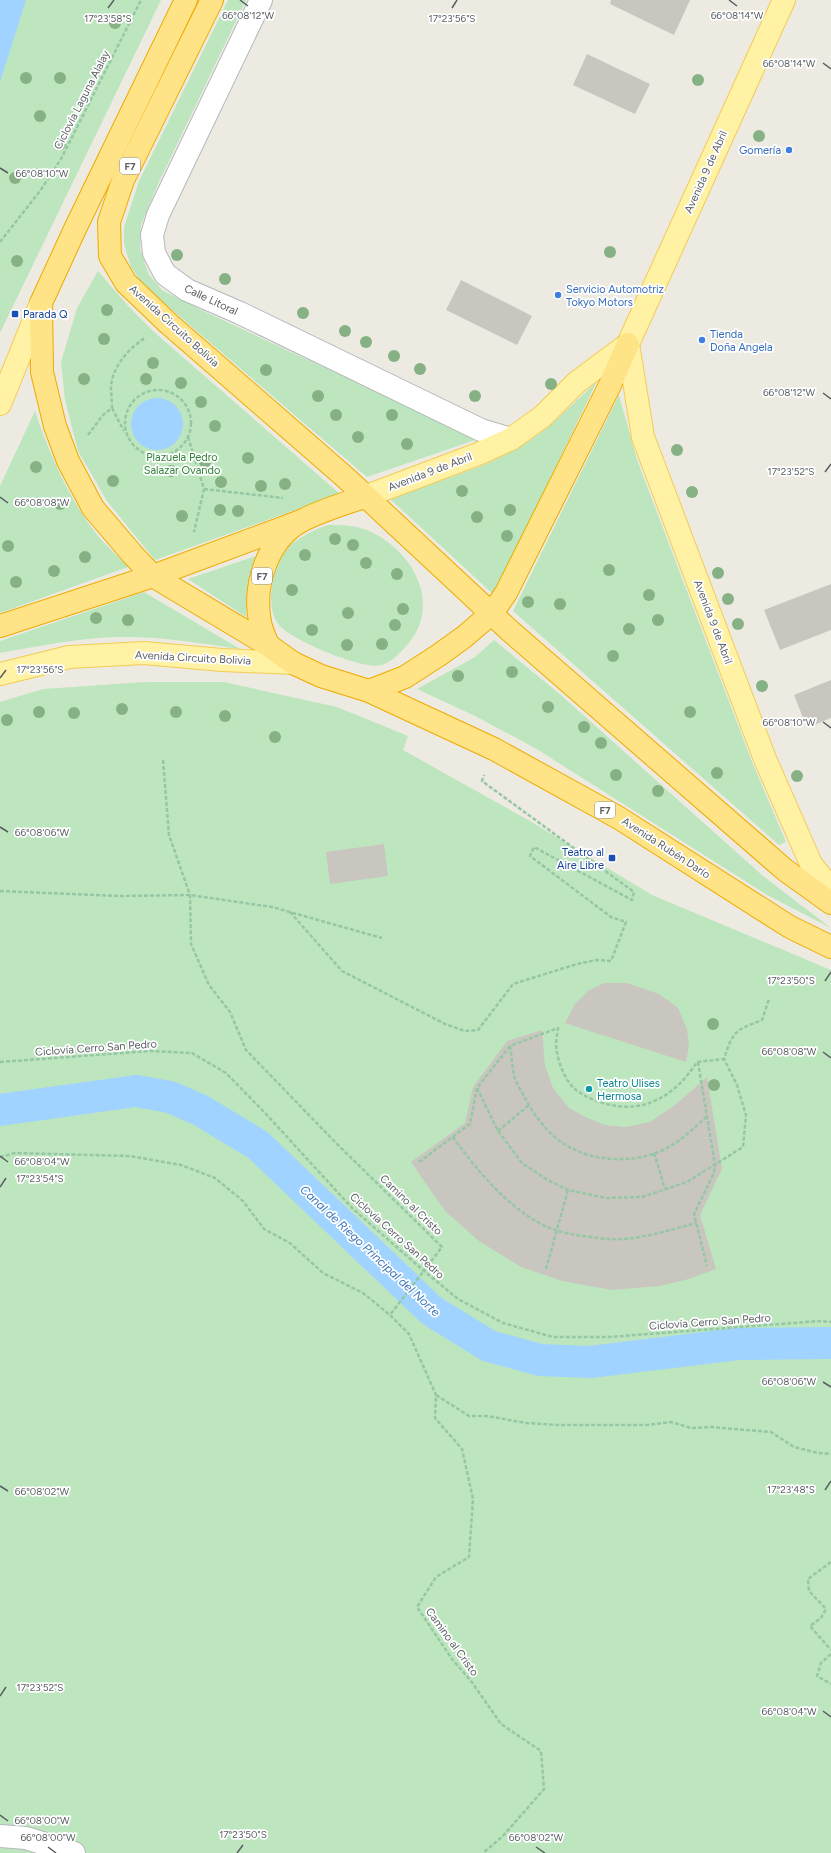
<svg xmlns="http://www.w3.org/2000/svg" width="831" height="1853" viewBox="0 0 831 1853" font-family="Figtree,sans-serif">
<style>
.green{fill:#bde6be}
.water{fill:#a0d3ff}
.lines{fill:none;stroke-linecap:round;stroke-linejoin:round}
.canal{stroke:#a0d3ff;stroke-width:32}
.building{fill:#c8c6bf}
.minor-casing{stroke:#b4b8bc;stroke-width:24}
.major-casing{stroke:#f4cb54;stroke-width:24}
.highway-casing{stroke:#efaa00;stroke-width:24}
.path{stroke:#96c7a5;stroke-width:2.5;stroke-dasharray:4 2;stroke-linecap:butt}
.minor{stroke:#fff;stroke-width:22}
.major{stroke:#fff2a5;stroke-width:22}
.highway{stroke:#ffe387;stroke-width:22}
.tree{fill:#86b184}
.ticks{fill:none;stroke:#5a5e63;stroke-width:1.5}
.shop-dot{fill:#3f7fe0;stroke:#fff;stroke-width:1.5}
.transit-dot{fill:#1a4fb4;stroke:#fff;stroke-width:1.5}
.culture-dot{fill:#0f9aa8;stroke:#fff;stroke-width:1.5}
.labels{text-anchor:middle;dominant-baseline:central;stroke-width:3.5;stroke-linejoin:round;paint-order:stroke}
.shield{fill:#fff;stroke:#8c8e92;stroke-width:1}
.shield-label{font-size:10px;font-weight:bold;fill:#5a5e63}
.street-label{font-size:11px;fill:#5a5e63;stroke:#fff}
.shop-label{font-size:11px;fill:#366cbe;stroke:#fff;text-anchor:start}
.transit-label{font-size:11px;fill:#164399;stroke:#fff;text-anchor:start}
.park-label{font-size:11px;fill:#328238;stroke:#fff}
.culture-label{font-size:11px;fill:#0d838f;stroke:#fff;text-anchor:start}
.water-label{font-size:12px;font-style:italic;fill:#3e79bb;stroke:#fff}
.ticks-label{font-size:10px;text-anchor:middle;fill:#5a5e63;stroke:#fff;stroke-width:3.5;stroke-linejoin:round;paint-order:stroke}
</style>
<rect width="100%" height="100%" fill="#edebe1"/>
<g class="green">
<path d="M0,0H161L0,333Z"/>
<path d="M228,0H246L158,184L141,225L140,249L149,275L162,290L199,309L478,439L367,477L143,285L131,267L124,244V227L139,181Z"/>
<path d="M98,271L129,307L154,332L340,494L155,560L107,501L78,451L65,400L61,362L77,308Z"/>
<path d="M597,381L494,595L388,497C441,480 499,466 543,431C562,416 579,398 597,381Z"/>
<path d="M619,395L637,460L752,762L786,842L779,845L513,611Z"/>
<path d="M35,411C50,456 69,499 98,536C107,547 119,557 128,567L0,613V486Z"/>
<path d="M328,525C340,525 352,525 364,529C410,546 444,602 408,644C401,652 392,662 382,665C364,671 292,640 280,626C263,607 273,567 287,549C295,539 316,529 328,525Z"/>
<path d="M256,556L247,590L246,617L188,579Z"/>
<path d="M144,592L240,649C199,643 159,636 118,637C78,638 39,646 0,653V641Z"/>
<path d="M494,640L562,696L763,876L831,928L767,895L535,748L475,716L417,689L475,657Z"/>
<path d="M145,682H224L337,707L408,736L403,750L530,821L652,895L831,970V1853H0V702L43,689Z"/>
</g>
<g class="water">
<path d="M0,0H26L0,82Z"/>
<circle cx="157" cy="424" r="26"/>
</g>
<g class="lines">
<path class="canal" d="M0,1110L136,1091L170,1097L200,1110L258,1145L432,1311L489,1346L540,1360L590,1362L738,1344L831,1343"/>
</g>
<g class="building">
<path d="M611,0H690L674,35L610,4Z"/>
<path d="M587,54L650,84L635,114L573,85Z"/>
<path d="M461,280L532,316L517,345L446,310Z"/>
<path d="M831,584V630L780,650L764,610Z"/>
<path d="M831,680V718L807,728L794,695Z"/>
<path d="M384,844L388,876L330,884L326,852Z"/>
<path d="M604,983H627L659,994L678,1008L687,1029L689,1046L686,1062L565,1023L575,1004L588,991Z"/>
<path d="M542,1030L545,1066L553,1088L569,1108L587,1118L605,1125L626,1127L650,1122L675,1105L707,1077L722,1169L700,1215L716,1269L689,1279L659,1286L612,1290L562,1281L521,1267L479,1241L445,1211L411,1162L465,1123L473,1087L507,1041Z"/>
</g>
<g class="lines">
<g class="minor-casing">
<g id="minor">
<path d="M261,0L158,215L152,235L154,253L165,274L187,290L240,313L481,430L511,439"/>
<path d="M0,1836L26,1838L74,1853"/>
</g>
</g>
<g class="major-casing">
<g id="major">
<path d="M628,344L643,437L765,759L811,864L831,889"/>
<path d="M0,404L41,303"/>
<path d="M364,497L478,454L511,439L543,416L577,382L628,344L784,0"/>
<path d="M0,674L69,657L144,653L222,660L293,663"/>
</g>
</g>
<g class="highway-casing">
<g id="highway">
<path d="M186,0L75,229L41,303L42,372L55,426L68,461L93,508L133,555L153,576L268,645L293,663L321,676L369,691L494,749L619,818L790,927L831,947"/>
<path d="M212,0L123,180L109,222L110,256L126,283L169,324L346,478L509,630L785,870L831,903"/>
<path d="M0,626L153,576L301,521"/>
<path d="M268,645C265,637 261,629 260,622C253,585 267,540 301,521C320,511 343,504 364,497"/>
<path d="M369,691L405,677L439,655L464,637L492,613L506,593L609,387L628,344"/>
</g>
</g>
<g class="path">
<path d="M0,242L40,191L61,159L141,0"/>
<circle cx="158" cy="423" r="33"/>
<path d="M112,408L124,431"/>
<path d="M88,435L103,415L112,408C112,401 111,393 111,386C113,366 129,348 145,338"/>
<path d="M188,437L204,489L194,532"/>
<path d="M204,489L283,498"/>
<path d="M163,760L169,835L190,895L191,944L209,985L230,1012L246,1050L337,1144L442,1247L390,1315"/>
<path d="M0,891L119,896L190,895L272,907L382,938"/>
<path d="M290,912L342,971L445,1024L465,1031L478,1030L513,984L577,964L596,960L611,961L626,922L611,917L530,856L534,847L632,900L634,892L482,781L484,775"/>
<path d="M510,1046C512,1057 512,1069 515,1079C517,1085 522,1092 525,1098C534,1115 547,1133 564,1144C592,1162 633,1164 663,1150C680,1142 693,1129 706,1117"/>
<path d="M0,1062L150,1051L192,1053L226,1073L267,1115L352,1208L424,1271L458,1299L503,1323L553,1337H609L820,1321L831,1322"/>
<path d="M698,1062L715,1165L714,1173L694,1214L707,1266"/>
<path d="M477,1088L498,1131L522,1163L546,1179L568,1190L606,1198L642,1197L687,1182L743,1147L746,1115L737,1085L724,1059"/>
<path d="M498,1131L529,1105"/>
<path d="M453,1137C477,1171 516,1218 558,1231C572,1235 595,1238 609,1239C637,1241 669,1230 696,1223"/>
<path d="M654,1153L665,1189"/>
<path d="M0,1157L15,1153L130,1156L181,1165L215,1178L243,1201L264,1229L290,1243L323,1273L363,1293L390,1315L409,1334L436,1395L435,1418L462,1449L473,1499L469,1557L436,1577L417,1607L452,1659L471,1681L501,1724L541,1751L544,1789L503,1836L483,1853"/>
<path d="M419,1162L470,1124L477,1088L510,1046L558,1028C557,1036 555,1045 557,1052C559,1065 566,1082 576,1090C596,1105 629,1112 652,1102C672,1094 686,1079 697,1062L724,1059C733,1031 734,1031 762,1020L769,999"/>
<path d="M546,1269L568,1190"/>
<path d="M436,1395L469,1416H487L526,1423L558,1425H648L671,1422L691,1428L711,1427L771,1432L794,1447L818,1453L831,1454"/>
<path d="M831,1562L808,1579L809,1591L826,1609L821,1618L810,1626L831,1650"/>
<path d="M831,1654L821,1663L817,1676L831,1684"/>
</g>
<use href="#minor" class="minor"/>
<use href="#major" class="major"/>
<use href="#highway" class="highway"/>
</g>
<g class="tree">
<circle cx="115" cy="23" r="6"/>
<circle cx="26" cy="78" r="6"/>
<circle cx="60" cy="78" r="6"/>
<circle cx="698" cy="80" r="6"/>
<circle cx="40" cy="116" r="6"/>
<circle cx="759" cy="136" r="6"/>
<circle cx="60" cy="144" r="6"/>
<circle cx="15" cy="178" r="6"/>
<circle cx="610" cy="252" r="6"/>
<circle cx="177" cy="255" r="6"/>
<circle cx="17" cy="261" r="6"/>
<circle cx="225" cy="279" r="6"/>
<circle cx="107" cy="310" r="6"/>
<circle cx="303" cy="313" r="6"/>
<circle cx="345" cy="331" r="6"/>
<circle cx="104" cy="339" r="6"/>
<circle cx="366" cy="342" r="6"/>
<circle cx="394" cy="356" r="6"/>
<circle cx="153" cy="363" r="6"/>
<circle cx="420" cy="369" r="6"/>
<circle cx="266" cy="370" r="6"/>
<circle cx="84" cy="379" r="6"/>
<circle cx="146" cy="379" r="6"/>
<circle cx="181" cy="383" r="6"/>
<circle cx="551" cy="384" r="6"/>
<circle cx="318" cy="396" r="6"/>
<circle cx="475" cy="396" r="6"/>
<circle cx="201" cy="402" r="6"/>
<circle cx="336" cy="415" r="6"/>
<circle cx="392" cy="415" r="6"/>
<circle cx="215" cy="426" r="6"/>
<circle cx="358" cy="437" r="6"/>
<circle cx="407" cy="444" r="6"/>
<circle cx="677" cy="450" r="6"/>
<circle cx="248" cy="458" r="6"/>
<circle cx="205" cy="462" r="6"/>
<circle cx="36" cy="467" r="6"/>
<circle cx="171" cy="471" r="6"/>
<circle cx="113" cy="481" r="6"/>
<circle cx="221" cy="482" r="6"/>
<circle cx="285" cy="484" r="6"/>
<circle cx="261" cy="486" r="6"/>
<circle cx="462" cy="491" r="6"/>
<circle cx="692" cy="492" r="6"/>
<circle cx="60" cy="504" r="6"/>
<circle cx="220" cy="510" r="6"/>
<circle cx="510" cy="510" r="6"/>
<circle cx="238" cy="511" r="6"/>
<circle cx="182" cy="516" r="6"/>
<circle cx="477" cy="517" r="6"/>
<circle cx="507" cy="536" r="6"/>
<circle cx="335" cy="539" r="6"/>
<circle cx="353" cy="545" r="6"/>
<circle cx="8" cy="546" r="6"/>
<circle cx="305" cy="555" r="6"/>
<circle cx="85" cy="557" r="6"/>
<circle cx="366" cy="563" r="6"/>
<circle cx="609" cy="570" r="6"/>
<circle cx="54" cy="571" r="6"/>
<circle cx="718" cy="573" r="6"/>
<circle cx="397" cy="574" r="6"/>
<circle cx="16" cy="582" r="6"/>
<circle cx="292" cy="590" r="6"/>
<circle cx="649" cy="595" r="6"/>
<circle cx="728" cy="599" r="6"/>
<circle cx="528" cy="602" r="6"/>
<circle cx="560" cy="604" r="6"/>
<circle cx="403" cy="609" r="6"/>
<circle cx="348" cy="613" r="6"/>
<circle cx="96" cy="618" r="6"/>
<circle cx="128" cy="620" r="6"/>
<circle cx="658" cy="620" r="6"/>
<circle cx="738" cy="624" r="6"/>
<circle cx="395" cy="625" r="6"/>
<circle cx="629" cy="629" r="6"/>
<circle cx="312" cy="630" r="6"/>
<circle cx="382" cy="644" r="6"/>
<circle cx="347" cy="645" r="6"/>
<circle cx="613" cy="656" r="6"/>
<circle cx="512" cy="672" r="6"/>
<circle cx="458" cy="676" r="6"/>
<circle cx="762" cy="686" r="6"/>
<circle cx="548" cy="707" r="6"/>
<circle cx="122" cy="709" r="6"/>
<circle cx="39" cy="712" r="6"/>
<circle cx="176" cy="712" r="6"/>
<circle cx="690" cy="712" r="6"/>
<circle cx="74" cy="713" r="6"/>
<circle cx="225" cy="716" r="6"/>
<circle cx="7" cy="720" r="6"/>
<circle cx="584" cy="727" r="6"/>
<circle cx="275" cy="737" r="6"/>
<circle cx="601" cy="743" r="6"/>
<circle cx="717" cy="773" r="6"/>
<circle cx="616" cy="775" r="6"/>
<circle cx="797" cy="776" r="6"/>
<circle cx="658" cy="791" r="6"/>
<circle cx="713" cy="1024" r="6"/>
<circle cx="714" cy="1085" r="6"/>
</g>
<path class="ticks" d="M240,0L248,6M729,0L737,6M108,8L114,0M452,8L457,0M823,63L831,69M0,168L8,173M823,393L831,399M825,472L831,464M0,497L8,503M0,678L6,670M823,722L831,728M0,827L8,832M825,981L831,972M823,1052L831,1058M0,1156L8,1162M0,1187L6,1178M823,1382L831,1387M0,1486L8,1491M825,1490L831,1481M0,1696L6,1687M823,1711L831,1717M0,1815L8,1821M48,1847L56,1853M536,1847L545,1853M237,1853L243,1845"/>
<g class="shop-dot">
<circle cx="789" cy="150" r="4"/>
<circle cx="558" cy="295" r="4"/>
<circle cx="702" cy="340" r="4"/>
</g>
<g class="transit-dot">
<rect x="11" y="310" width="8" height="8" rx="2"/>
<rect x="608" y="854" width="8" height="8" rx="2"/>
</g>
<circle class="culture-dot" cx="589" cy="1089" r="4"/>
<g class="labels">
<g class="shield">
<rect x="120" y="158" width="20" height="16" rx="3"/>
<rect x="252" y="568" width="20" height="16" rx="3"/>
<rect x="595" y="802" width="20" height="16" rx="3"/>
</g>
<g class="shield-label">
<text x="130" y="166">F7</text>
<text x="262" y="576">F7</text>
<text x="605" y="810">F7</text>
</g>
<g class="street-label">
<text transform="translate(82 100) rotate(-63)">Ciclovía Laguna Alalay</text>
<text transform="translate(706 172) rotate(-66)">Avenida 9 de Abril</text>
<text transform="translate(211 300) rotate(25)">Calle Litoral</text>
<text transform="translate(174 326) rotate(42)">Avenida Circuito Bolivia</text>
<text transform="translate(430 472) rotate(-21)">Avenida 9 de Abril</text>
<text transform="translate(713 622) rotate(69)">Avenida 9 de Abril</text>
<text transform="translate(193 658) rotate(3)">Avenida Circuito Bolivia</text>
<text transform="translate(666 848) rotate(33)">Avenida Rubén Darío</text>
<text transform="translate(96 1048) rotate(-4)">Ciclovía Cerro San Pedro</text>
<text transform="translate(411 1205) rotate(44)">Camino al Cristo</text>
<text transform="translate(397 1236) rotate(42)">Ciclovía Cerro San Pedro</text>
<text transform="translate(710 1322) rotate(-4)">Ciclovía Cerro San Pedro</text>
<text transform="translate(452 1642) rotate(54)">Camino al Cristo</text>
</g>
<g class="shop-label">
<text x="781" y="150" text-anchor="end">Gomería</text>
<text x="566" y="289">Servicio Automotriz<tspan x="566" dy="13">Tokyo Motors</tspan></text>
<text x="710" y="334">Tienda<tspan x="710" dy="13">Doña Angela</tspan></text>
</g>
<g class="transit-label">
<text x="23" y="314">Parada Q</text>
<text x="604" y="852" text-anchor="end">Teatro al<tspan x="604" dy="13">Aire Libre</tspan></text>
</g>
<g class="park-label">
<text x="182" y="457">Plazuela Pedro<tspan x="182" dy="13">Salazar Ovando</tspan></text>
</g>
<g class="culture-label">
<text x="597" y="1083">Teatro Ulises<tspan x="597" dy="13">Hermosa</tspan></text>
</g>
<g class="water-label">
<text transform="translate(370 1251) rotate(43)">Canal de Riego Principal del Norte</text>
</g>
</g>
<g class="ticks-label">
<text x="248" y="19">66°08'12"W</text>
<text x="737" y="19">66°08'14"W</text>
<text x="108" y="22">17°23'58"S</text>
<text x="452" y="22">17°23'56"S</text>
<text x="789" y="67">66°08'14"W</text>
<text x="42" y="177">66°08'10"W</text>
<text x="789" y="396">66°08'12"W</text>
<text x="791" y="475">17°23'52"S</text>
<text x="42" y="506">66°08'08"W</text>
<text x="40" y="673">17°23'56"S</text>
<text x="789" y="726">66°08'10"W</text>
<text x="42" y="836">66°08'06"W</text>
<text x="791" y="984">17°23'50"S</text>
<text x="789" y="1055">66°08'08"W</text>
<text x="42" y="1165">66°08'04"W</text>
<text x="40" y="1182">17°23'54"S</text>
<text x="789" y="1385">66°08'06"W</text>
<text x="791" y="1493">17°23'48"S</text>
<text x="42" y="1495">66°08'02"W</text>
<text x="40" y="1691">17°23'52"S</text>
<text x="789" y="1715">66°08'04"W</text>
<text x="42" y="1824">66°08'00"W</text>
<text x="243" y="1838">17°23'50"S</text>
<text x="48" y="1841">66°08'00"W</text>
<text x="536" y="1841">66°08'02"W</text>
</g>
</svg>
